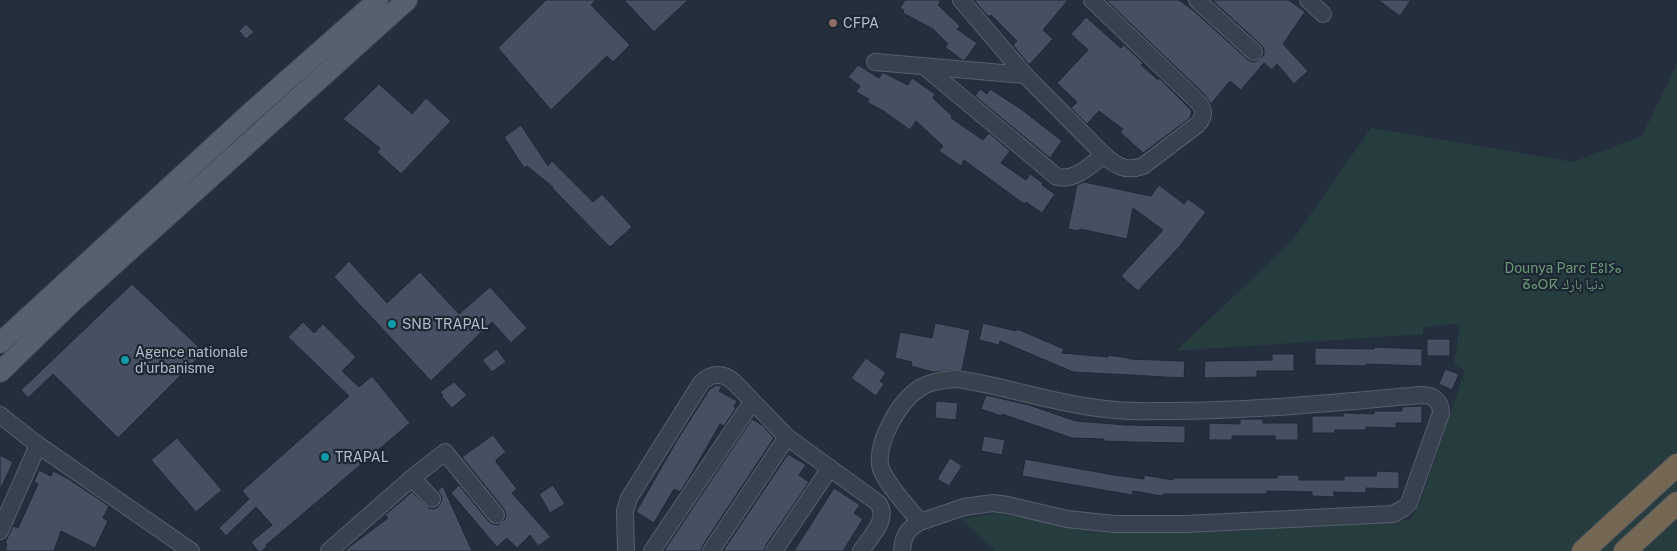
<svg xmlns="http://www.w3.org/2000/svg" width="1677" height="551" viewBox="0 0 1677 551" font-family="'Public Sans','Noto Naskh Arabic','Noto Sans Tifinagh',sans-serif">
<style>
.green{fill:#263c3f}
.building{fill:#455162;stroke:#1f2835}
.lines{fill:none;stroke-linecap:round;stroke-linejoin:round}
.minor-casing{stroke:#565f6c;stroke-width:18}
.major-casing{stroke:#414a57;stroke-width:22}
.highway-casing{stroke:#434c59;stroke-width:24}
.minor{stroke:#38414e;stroke-width:16}
.major{stroke:#56606e;stroke-width:20}
.highway{stroke:#746855;stroke-width:22}
.education-dot{fill:#8d6e63;stroke:#1d2633;stroke-width:2}
.culture-dot{fill:#0f9aa8;stroke:#1d2633;stroke-width:2}
.labels{text-anchor:middle;dominant-baseline:central;stroke-width:4.5;stroke-linejoin:round;paint-order:stroke}
.poi-label{font-size:14px;fill:#b4bcc9;stroke:#1d2633;text-anchor:start}
.park-label{font-size:14px;fill:#6b9a76;stroke:#1d2633}
</style>
<rect width="100%" height="100%" fill="#242f3e"/>
<path class="green" d="M1677,64V551H995L961,519L997,513L1049,521L1267,527L1409,520L1419,505L1465,370L1454,365L1460,324L1423,327V334L1176,351L1292,241L1371,128L1573,162L1642,136Z"/>
<g class="building">
<path d="M546,0H596L591,5L630,45L613,62L607,56L551,110L498,48Z"/>
<path d="M624,0H688L654,32Z"/>
<path d="M905,0H941L938,5L960,26L957,29L977,43L965,60H962L945,47L948,44L933,29L903,13L904,10L900,8Z"/>
<path d="M974,0H1068L1043,30L1053,39L1029,65L1013,45L1017,41L991,15L990,17L986,14Z"/>
<path d="M1106,0H1179L1194,11L1247,59L1252,62L1257,61L1264,55V49L1261,45L1212,0H1289L1305,12L1283,44L1308,71L1294,84L1277,64L1272,70L1264,63L1241,90L1230,81L1211,104L1204,94Z"/>
<path d="M1378,0H1411L1400,16Z"/>
<path d="M1086,17L1121,48L1124,45L1143,63L1141,65L1158,80L1159,78L1192,111L1190,118L1143,153L1120,132L1123,129L1099,111L1087,124L1071,108L1077,102L1057,83L1088,50L1071,34Z"/>
<path d="M246,24L254,32L246,39L239,31Z"/>
<path d="M858,65L879,78L882,73H884L908,85L912,78L935,94L933,98L952,116L951,118L983,140L989,133L1010,151L1001,163L1026,180L1030,174L1043,183L1042,185L1055,194L1042,213L1026,202L1024,204L964,160L961,166L939,151L943,146L916,121L910,130L885,112L867,102L869,99L856,92L860,86L848,77Z"/>
<path d="M379,84L412,114L426,98L451,121L401,174L377,152L380,148L343,119Z"/>
<path d="M980,89L987,94L990,89L1021,109L1062,141L1050,158L975,96Z"/>
<path d="M521,125L548,166L552,161L593,202L602,194L632,227L610,247L552,188L553,187L527,166L524,168L504,137Z"/>
<path d="M1084,182L1151,196L1159,185L1184,204L1188,199L1206,212L1179,247L1138,291L1121,276L1163,230L1133,208L1127,239L1080,229L1079,231L1068,229L1077,185Z"/>
<path d="M349,261L387,303L420,272L459,314L490,287L527,328L511,343L492,322L431,381L334,277Z"/>
<path d="M132,284L204,352L118,438L53,374L28,398L21,390Z"/>
<path d="M303,322L314,333L323,324L356,357L342,371L359,387L372,376L410,423L266,545L267,546L262,551H258L251,542L272,525L256,507L226,536L219,528L249,499L242,491L349,396L288,337Z"/>
<path d="M935,323L970,330L962,370L933,372L911,366L912,362L895,358L900,332L932,338Z"/>
<path d="M983,323L1016,331L1017,329L1064,349L1062,353L1108,357V355L1129,358V359L1185,361L1184,378L1073,372L1000,341L999,345L979,340Z"/>
<rect x="1427" y="339" width="23" height="17"/>
<path d="M1374,347L1422,349V366L1366,364V366L1315,365V348L1374,349Z"/>
<path d="M497,349L506,362L492,372L482,360Z"/>
<path d="M1272,354H1294V371H1257V377L1204,378L1205,361L1272,360Z"/>
<path d="M866,358L886,373L880,381L884,384L876,396L851,378Z"/>
<path d="M1445,369L1459,374L1452,390L1439,384Z"/>
<path d="M454,382L467,395L452,408L441,396L443,395L440,392Z"/>
<path d="M716,385L722,386L719,391L737,401L734,407L736,408L724,426L720,424L692,473L680,492L674,489L654,523L636,512L676,442L709,390Z"/>
<path d="M986,395L1029,405L1076,421L1126,425L1185,426V443L1133,442L1104,441V439L1072,438L1002,414L1001,416L981,409Z"/>
<path d="M936,401L958,403L956,420L935,418Z"/>
<path d="M1422,406V423H1396V428L1366,427V430H1335L1334,433H1312V416H1343V413L1374,414V411H1402V407Z"/>
<path d="M752,419L762,425L774,438L703,545L701,551H664Z"/>
<path d="M1240,419H1263V423H1298V440H1275V436H1232V440H1209V423L1240,424Z"/>
<path d="M493,435L506,452L496,460V462L517,489L512,493L551,537L538,546L530,535L517,548L507,538L497,547L451,493L459,485L489,522L493,524L498,525L505,519L506,514L504,509L462,457Z"/>
<path d="M984,436L1005,440L1002,455L981,451Z"/>
<path d="M177,438L222,490L196,512L151,460Z"/>
<path d="M788,454L806,465L799,475L809,482L766,545L764,551H723Z"/>
<path d="M0,455L13,462L0,490Z"/>
<path d="M950,458L962,466L949,486L937,479Z"/>
<path d="M1025,459L1114,475L1144,479V475L1173,480V478H1277V475H1299V480H1344V476H1376L1377,471L1399,472V489L1366,488V493L1334,492V497L1312,496V492L1267,491V494H1163L1162,496L1133,491L1132,495L1022,476Z"/>
<path d="M39,470L51,476L53,471L67,478L109,506L103,518L108,521L95,548L61,531L54,551H5L7,544L5,543L13,526L18,528L38,484L34,482Z"/>
<path d="M553,485L565,504L550,513L539,494Z"/>
<path d="M443,486L472,551H344L388,518L385,515L412,492L429,508L434,509L438,507L441,502L442,497L438,491Z"/>
<path d="M834,488L860,505L854,513L863,519L843,551H794Z"/>
</g>
<g class="lines">
<g class="minor-casing">
<g id="minor">
<path d="M961,0L1025,75L1104,155C1116,166 1126,172 1143,166L1197,125C1205,117 1205,109 1197,101L1092,0"/>
<path d="M1197,0L1254,52"/>
<path d="M1308,0L1323,14"/>
<path d="M875,62L1025,75"/>
<path d="M925,67L1057,177C1076,181 1090,165 1104,155"/>
<path d="M957,379C1010,387 1062,406 1116,410C1134,412 1152,411 1169,411C1254,411 1338,402 1422,395C1434,395 1441,402 1441,413L1409,503L1404,508L1393,514L1186,524H1115L1067,519L1008,505L993,503L964,507L920,522C909,508 883,481 880,465C877,441 899,401 920,388C931,381 944,380 957,379Z"/>
<path d="M0,415L38,445L191,551"/>
<path d="M412,478L432,499"/>
<path d="M0,531L38,445"/>
<path d="M329,551L412,478L445,452L496,515"/>
<path d="M626,551L625,511L629,498L701,383C711,373 723,372 734,382L787,437L878,503C890,519 870,537 861,551"/>
<path d="M652,551L752,402"/>
<path d="M711,551L787,437"/>
<path d="M774,551L830,468"/>
<path d="M902,551C903,536 907,529 920,522"/>
</g>
</g>
<g class="major-casing">
<g id="major">
<path d="M0,343L249,114L378,0"/>
<path d="M0,372L71,303L407,0"/>
</g>
</g>
<g class="highway-casing">
<g id="highway">
<path d="M1583,551L1677,465"/>
<path d="M1625,551L1677,503"/>
</g>
</g>
<use href="#minor" class="minor"/>
<use href="#major" class="major"/>
<use href="#highway" class="highway"/>
</g>
<circle class="education-dot" cx="833" cy="23" r="5"/>
<g class="culture-dot">
<circle cx="392" cy="324" r="5"/>
<circle cx="125" cy="360" r="5"/>
<circle cx="325" cy="457" r="5"/>
</g>
<g class="labels">
<g class="poi-label">
<text x="843" y="23">CFPA</text>
<text x="402" y="324">SNB TRAPAL</text>
<text x="135" y="352">Agence nationale<tspan x="135" dy="16">d'urbanisme</tspan></text>
<text x="335" y="457">TRAPAL</text>
</g>
<g class="park-label">
<text x="1563" y="268">Dounya Parc ⴹⵓⵏⵢⴰ<tspan x="1563" dy="16">ⵒⴰⵔⴽ دنيا بارك</tspan></text>
</g>
</g>
</svg>
